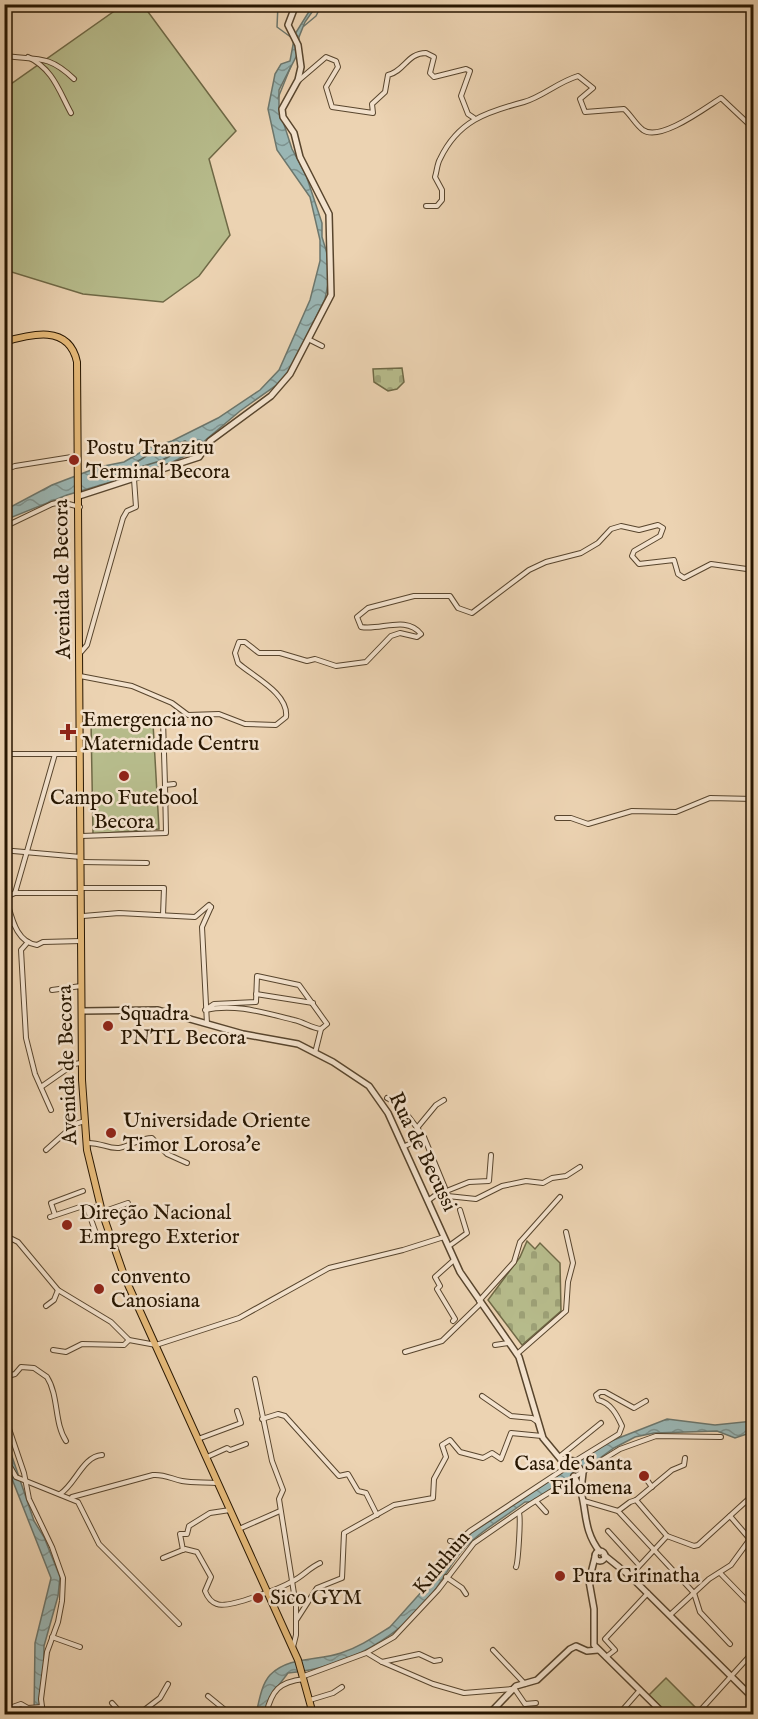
<svg xmlns="http://www.w3.org/2000/svg" width="758" height="1719" viewBox="0 0 758 1719" font-family="'IM FELL English',serif">
<style>
.green{fill:#b7bc8c;stroke:#6f6946;stroke-width:1.5}
.cemetery{fill:url(#cemetery-stones);stroke:#6f6946;stroke-width:1.5}
.water{fill:url(#water-waves);stroke:#6c766c;stroke-width:1.5}
.lines{fill:none;stroke-linecap:round;stroke-linejoin:round}
.shore{stroke:#60665a;stroke-width:1.5}
.stream{stroke:#6c766c;stroke-width:1.5}
.minor-casing{stroke:#58452d;stroke-width:6}
.tertiary-casing{stroke:#58452d;stroke-width:8}
.primary-casing{stroke:#271601;stroke-width:8}
.minor{stroke:#f3e2cd;stroke-width:4}
.tertiary{stroke:#f3e2cd;stroke-width:5}
.primary{stroke:#e6ba79;stroke-width:6}
.poi-dot{fill:#8f2418;stroke:#f3e2cd;stroke-width:2}
.labels{text-anchor:middle;dominant-baseline:central;stroke-width:5;stroke-linejoin:round;paint-order:stroke}
.poi-label{font-size:21px;fill:#271601;stroke:#f3e2cd;text-anchor:start}
.street-label{font-size:21px;fill:#271601;stroke:#f3e2cd}
</style>
<defs>
<pattern id="cemetery-stones" width="16" height="16" patternUnits="userSpaceOnUse" patternTransform="scale(1.5)"><rect width="16" height="16" fill="#b7bc8c"/><path d="M2 7V4a2 2 0 0 1 4 0v3zM10 15v-3a2 2 0 0 1 4 0v3z" fill="#9da177"/></pattern>
<pattern id="water-waves" width="16" height="10" patternUnits="userSpaceOnUse" patternTransform="scale(1.5)"><rect width="16" height="10" fill="#9ab6b4"/><path d="M0 5q4-4 8 0t8 0" fill="none" stroke="#7e9390"/></pattern>
</defs>
<rect width="100%" height="100%" fill="#ecd3b2"/>
<filter id="stains"><feTurbulence type="fractalNoise" baseFrequency=".00333" numOctaves="4"/><feColorMatrix values="0 0 0 0 .2 0 0 0 0 .09 0 0 0 0 .02 0 0 0 .5 -.17"/></filter>
<radialGradient id="worn" r=".72"><stop offset=".6" stop-color="#630" stop-opacity="0"/><stop offset="1" stop-color="#630" stop-opacity=".3"/></radialGradient>
<g class="green">
<path d="M123,5H143L236,131L209,159L230,235L199,276L163,302L83,294L5,270L4,89Z"/>
<path d="M91,722L153,723L159,829L93,834Z"/>
<path d="M666,1678L698,1710L693,1714H668L649,1695Z"/>
</g>
<g class="cemetery">
<path d="M402,368L404,382L397,389L388,391L374,382L373,369Z"/>
<path d="M527,1241L535,1249L540,1243L560,1263L561,1311L522,1345L488,1300L520,1257Z"/>
</g>
<g class="water">
<path d="M313,5H317L305,22L299,37L298,53L279,90V109L292,149L306,175L322,223V237L329,260V279L325,299L285,379L240,411L189,454L162,467L67,495L5,520V510L52,485L99,467L124,462L148,448L172,441L218,418L260,390L279,370L310,300L320,261V240L310,197L277,150L268,109L275,74L281,64L290,61L295,34Z"/>
<path d="M667,1419L715,1425L753,1421V1432L735,1438L717,1431L654,1433L635,1437L614,1448L571,1479L559,1484L532,1502H525C509,1514 489,1526 474,1539C457,1553 447,1573 435,1590C401,1638 345,1668 288,1673L272,1694L264,1714H256C259,1702 261,1685 270,1675C289,1656 318,1661 341,1653C359,1647 374,1637 390,1627L424,1589L467,1536L592,1452L611,1441Z"/>
<path d="M4,1433L34,1521L44,1537L60,1577L58,1596L44,1646L43,1714H34L35,1643L51,1578L5,1461Z"/>
</g>
<g class="lines">
<path class="shore" d="M185,441L189,443L188,447L160,461L137,468L134,466L135,463L151,453Z"/>
<g class="stream">
<path d="M278,4L277,27L292,38"/>
<path d="M304,26L316,16L322,4"/>
<path d="M278,98L291,66"/>
</g>
<g class="minor-casing">
<g id="minor">
<path d="M4,56C37,60 48,54 74,79"/>
<path d="M28,57C53,69 59,91 71,113"/>
<path d="M298,81L326,57L336,61L338,67L326,87L332,107L373,113L372,104L385,92L388,75C405,71 407,53 426,53L434,57L430,73L434,77L466,69L470,71L461,96L468,114L474,118"/>
<path d="M426,206H437L442,200V190L435,177C437,171 437,164 440,159C458,121 486,112 524,102C542,97 558,82 578,76L593,88L580,99L585,112L624,109C631,115 635,124 643,130C660,142 705,108 721,98L754,129"/>
<path d="M310,340L322,346"/>
<path d="M4,470L15,466L78,456"/>
<path d="M4,527L52,504L61,502L80,507"/>
<path d="M81,652L87,645L123,518L127,511L136,507L134,479"/>
<path d="M80,676L132,686L172,703L188,715L219,714L245,724L276,725L286,717C289,693 252,676 238,663L235,653L239,642H245L259,653H280L307,661L315,659L336,666L366,662L391,636L400,633L417,637L421,634C406,615 380,631 361,627L357,617L368,608L414,596H450L458,608L472,613L529,570L546,562L581,553L598,543L611,529L621,526L639,530L658,525L663,528L660,536L634,551L632,556L639,564L674,560L678,574L684,578L711,564L754,570"/>
<path d="M142,717L163,720L165,785"/>
<path d="M4,754H80"/>
<path d="M557,818H571L588,824L632,811L676,812L710,798L754,799"/>
<path d="M81,836L166,833L165,785L174,784"/>
<path d="M13,851L81,857"/>
<path d="M81,862L147,863"/>
<path d="M81,888H164L163,915"/>
<path d="M4,893C11,910 13,942 37,945L43,942L81,941"/>
<path d="M15,893L55,754"/>
<path d="M6,897L15,893H81"/>
<path d="M83,916L119,913L195,917L209,905L211,907"/>
<path d="M4,929L13,923"/>
<path d="M28,942L21,950L26,1038L35,1074L51,1110"/>
<path d="M257,976L299,985L327,1024L321,1029C311,1028 304,1022 294,1020C265,1013 235,1003 205,1010L214,1004L256,1002Z"/>
<path d="M52,990L81,986"/>
<path d="M256,994L313,1003"/>
<path d="M207,1024L202,927L211,907"/>
<path d="M321,1029L315,1053L321,1029"/>
<path d="M41,1087L74,1064L81,1063"/>
<path d="M387,1098L399,1104L424,1137L403,1147"/>
<path d="M417,1128L436,1105L444,1100"/>
<path d="M424,1137L445,1188L429,1200"/>
<path d="M86,1143C101,1142 107,1149 119,1148C130,1146 141,1138 152,1138L167,1154L187,1163"/>
<path d="M46,1150L75,1124L85,1121"/>
<path d="M444,1192L469,1182L489,1181L491,1155"/>
<path d="M438,1195L476,1199L502,1186L526,1181L543,1183L552,1178L566,1176L580,1167"/>
<path d="M87,1208L98,1239"/>
<path d="M102,1212L128,1203"/>
<path d="M55,1215L51,1203L83,1191"/>
<path d="M50,1217L83,1206L101,1208"/>
<path d="M4,1235L18,1242L58,1290L111,1322L129,1340L156,1345L239,1318L329,1268L403,1250L444,1237"/>
<path d="M449,1246L467,1233L460,1210"/>
<path d="M479,1301L514,1262L520,1242L560,1197"/>
<path d="M46,1306L54,1300L58,1290"/>
<path d="M453,1321L455,1319L437,1289L440,1286L435,1277L454,1260"/>
<path d="M495,1345L508,1343"/>
<path d="M53,1350L66,1352L82,1344L124,1345L129,1340"/>
<path d="M405,1352L442,1341L480,1304"/>
<path d="M517,1354L566,1311L568,1282L573,1263L566,1232"/>
<path d="M4,1377L15,1374L21,1367L34,1368L47,1377C59,1396 54,1423 66,1441"/>
<path d="M255,1379L272,1461L283,1490L279,1499L296,1606V1635L293,1647"/>
<path d="M482,1396L511,1416L532,1418L538,1422"/>
<path d="M4,1414L24,1473L29,1499L52,1547L63,1578L62,1601L58,1622L47,1652L41,1699L43,1714"/>
<path d="M262,1419L278,1414L285,1416L339,1476L348,1474L358,1491L366,1493L377,1515"/>
<path d="M198,1439L241,1423L237,1411"/>
<path d="M4,1456L16,1477L78,1502L99,1544L179,1624"/>
<path d="M207,1457L227,1448L230,1450L246,1444"/>
<path d="M559,1457L601,1423"/>
<path d="M567,1466L619,1434L622,1426C617,1415 611,1403 598,1400L596,1395L600,1392H605L634,1408L646,1401"/>
<path d="M644,1476L652,1487"/>
<path d="M60,1494C75,1485 83,1456 102,1455"/>
<path d="M72,1497L153,1475C164,1474 172,1479 182,1481C193,1483 206,1482 217,1483"/>
<path d="M636,1500L672,1470L684,1465L685,1458"/>
<path d="M536,1501L546,1512"/>
<path d="M584,1501L618,1511"/>
<path d="M730,1516L754,1544"/>
<path d="M239,1529L280,1511"/>
<path d="M608,1531L639,1565"/>
<path d="M667,1536L636,1500L630,1502L618,1511L694,1593L700,1612L730,1644"/>
<path d="M450,1541L457,1543L470,1531L567,1467"/>
<path d="M183,1550L180,1534H187L189,1526L210,1513L230,1510"/>
<path d="M163,1558L185,1549L197,1552L211,1577L205,1591C207,1596 210,1602 217,1604C228,1609 281,1588 293,1581C303,1576 309,1568 320,1563"/>
<path d="M516,1567C518,1563 521,1518 519,1513"/>
<path d="M721,1574L754,1608"/>
<path d="M630,1576L667,1536L694,1546L698,1545L754,1494"/>
<path d="M446,1577L462,1588L466,1594"/>
<path d="M670,1615L709,1579L731,1565L750,1539"/>
<path d="M297,1619L317,1588L342,1578L344,1533L394,1505L433,1498L434,1479L446,1457L442,1445L450,1440L460,1452L483,1458L492,1453L501,1459L511,1433L542,1436"/>
<path d="M52,1637L80,1647"/>
<path d="M493,1650L525,1684"/>
<path d="M367,1653L382,1662L419,1654L434,1661L440,1660"/>
<path d="M606,1657L615,1650L605,1639L648,1593"/>
<path d="M382,1662L433,1684L464,1693L512,1689"/>
<path d="M304,1676L366,1653L394,1637L438,1590L474,1543L529,1505L620,1449L656,1436L721,1437"/>
<path d="M514,1688L525,1704L536,1703"/>
<path d="M208,1696L230,1714"/>
<path d="M310,1700L333,1693L342,1687"/>
<path d="M112,1703L122,1714"/>
<path d="M4,1710L21,1704L28,1708L42,1707"/>
<path d="M139,1714L160,1698L168,1684"/>
<path d="M266,1714C272,1690 279,1682 304,1679"/>
<path d="M619,1714L640,1690"/>
<path d="M697,1714L754,1651"/>
</g>
</g>
<g class="tertiary-casing">
<g id="tertiary">
<path d="M79,496L199,457L210,441L271,396L290,374L331,295L329,214L300,157L294,133L283,117L282,109L298,80L301,67L298,45L288,25L296,4"/>
<path d="M82,1011L158,1010L243,1034L298,1044L333,1062L369,1086L388,1113L460,1272L519,1357L543,1438L567,1467"/>
<path d="M561,1459L574,1461L583,1473L581,1490"/>
<path d="M574,1476C590,1503 579,1525 600,1552"/>
<circle cx="600" cy="1556" r="5"/>
<path d="M604,1555L630,1576L754,1699"/>
<path d="M595,1557L589,1581L594,1609V1645L664,1714"/>
<path d="M489,1714L516,1686L537,1680L570,1649L576,1646L587,1651L598,1650"/>
</g>
</g>
<g class="primary-casing">
<path id="primary" d="M4,342C31,334 69,324 77,362L82,1080L87,1150L102,1212L125,1278L298,1660L313,1714"/>
</g>
<use href="#minor" class="minor"/>
<use href="#tertiary" class="tertiary"/>
<use href="#primary" class="primary"/>
</g>
<g class="poi-dot">
<circle cx="74" cy="460" r="6"/>
<path d="M65 723h6v6h6v6h-6v6h-6v-6h-6v-6h6z"/>
<circle cx="124" cy="776" r="6"/>
<circle cx="108" cy="1026" r="6"/>
<circle cx="111" cy="1133" r="6"/>
<circle cx="67" cy="1225" r="6"/>
<circle cx="99" cy="1289" r="6"/>
<circle cx="644" cy="1476" r="6"/>
<circle cx="560" cy="1576" r="6"/>
<circle cx="258" cy="1598" r="6"/>
</g>
<g class="labels">
<g class="poi-label">
<text x="86" y="448">Postu Tranzitu<tspan x="86" dy="24">Terminal Becora</tspan></text>
<text x="82" y="720">Emergencia no<tspan x="82" dy="24">Maternidade Centru</tspan></text>
<text x="124" y="798" text-anchor="middle">Campo Futebool<tspan x="124" dy="24">Becora</tspan></text>
<text x="120" y="1014">Squadra<tspan x="120" dy="24">PNTL Becora</tspan></text>
<text x="123" y="1121">Universidade Oriente<tspan x="123" dy="24">Timor Lorosa'e</tspan></text>
<text x="79" y="1213">Direção Nacional<tspan x="79" dy="24">Emprego Exterior</tspan></text>
<text x="111" y="1277">convento<tspan x="111" dy="24">Canosiana</tspan></text>
<text x="632" y="1464" text-anchor="end">Casa de Santa<tspan x="632" dy="24">Filomena</tspan></text>
<text x="572" y="1576">Pura Girinatha</text>
<text x="270" y="1598">Sico GYM</text>
</g>
<g class="street-label">
<text transform="translate(63 579) rotate(-91)">Avenida de Becora</text>
<text transform="translate(68 1065) rotate(-92)">Avenida de Becora</text>
<text transform="translate(422 1152) rotate(64)">Rua de Becussi</text>
<text transform="translate(442 1563) rotate(-50)">Kuluhun</text>
</g>
</g>
<rect width="758" height="1719" fill="none" stroke="#ecd3b2" stroke-width="24"/>
<rect x="6" y="6" width="746" height="1707" fill="none" stroke="#271601" stroke-width="3"/>
<rect x="12" y="12" width="734" height="1695" fill="none" stroke="#271601" stroke-width="1.5"/>
<rect width="100%" height="100%" filter="url(#stains)"/>
<rect width="100%" height="100%" fill="url(#worn)"/>
</svg>
